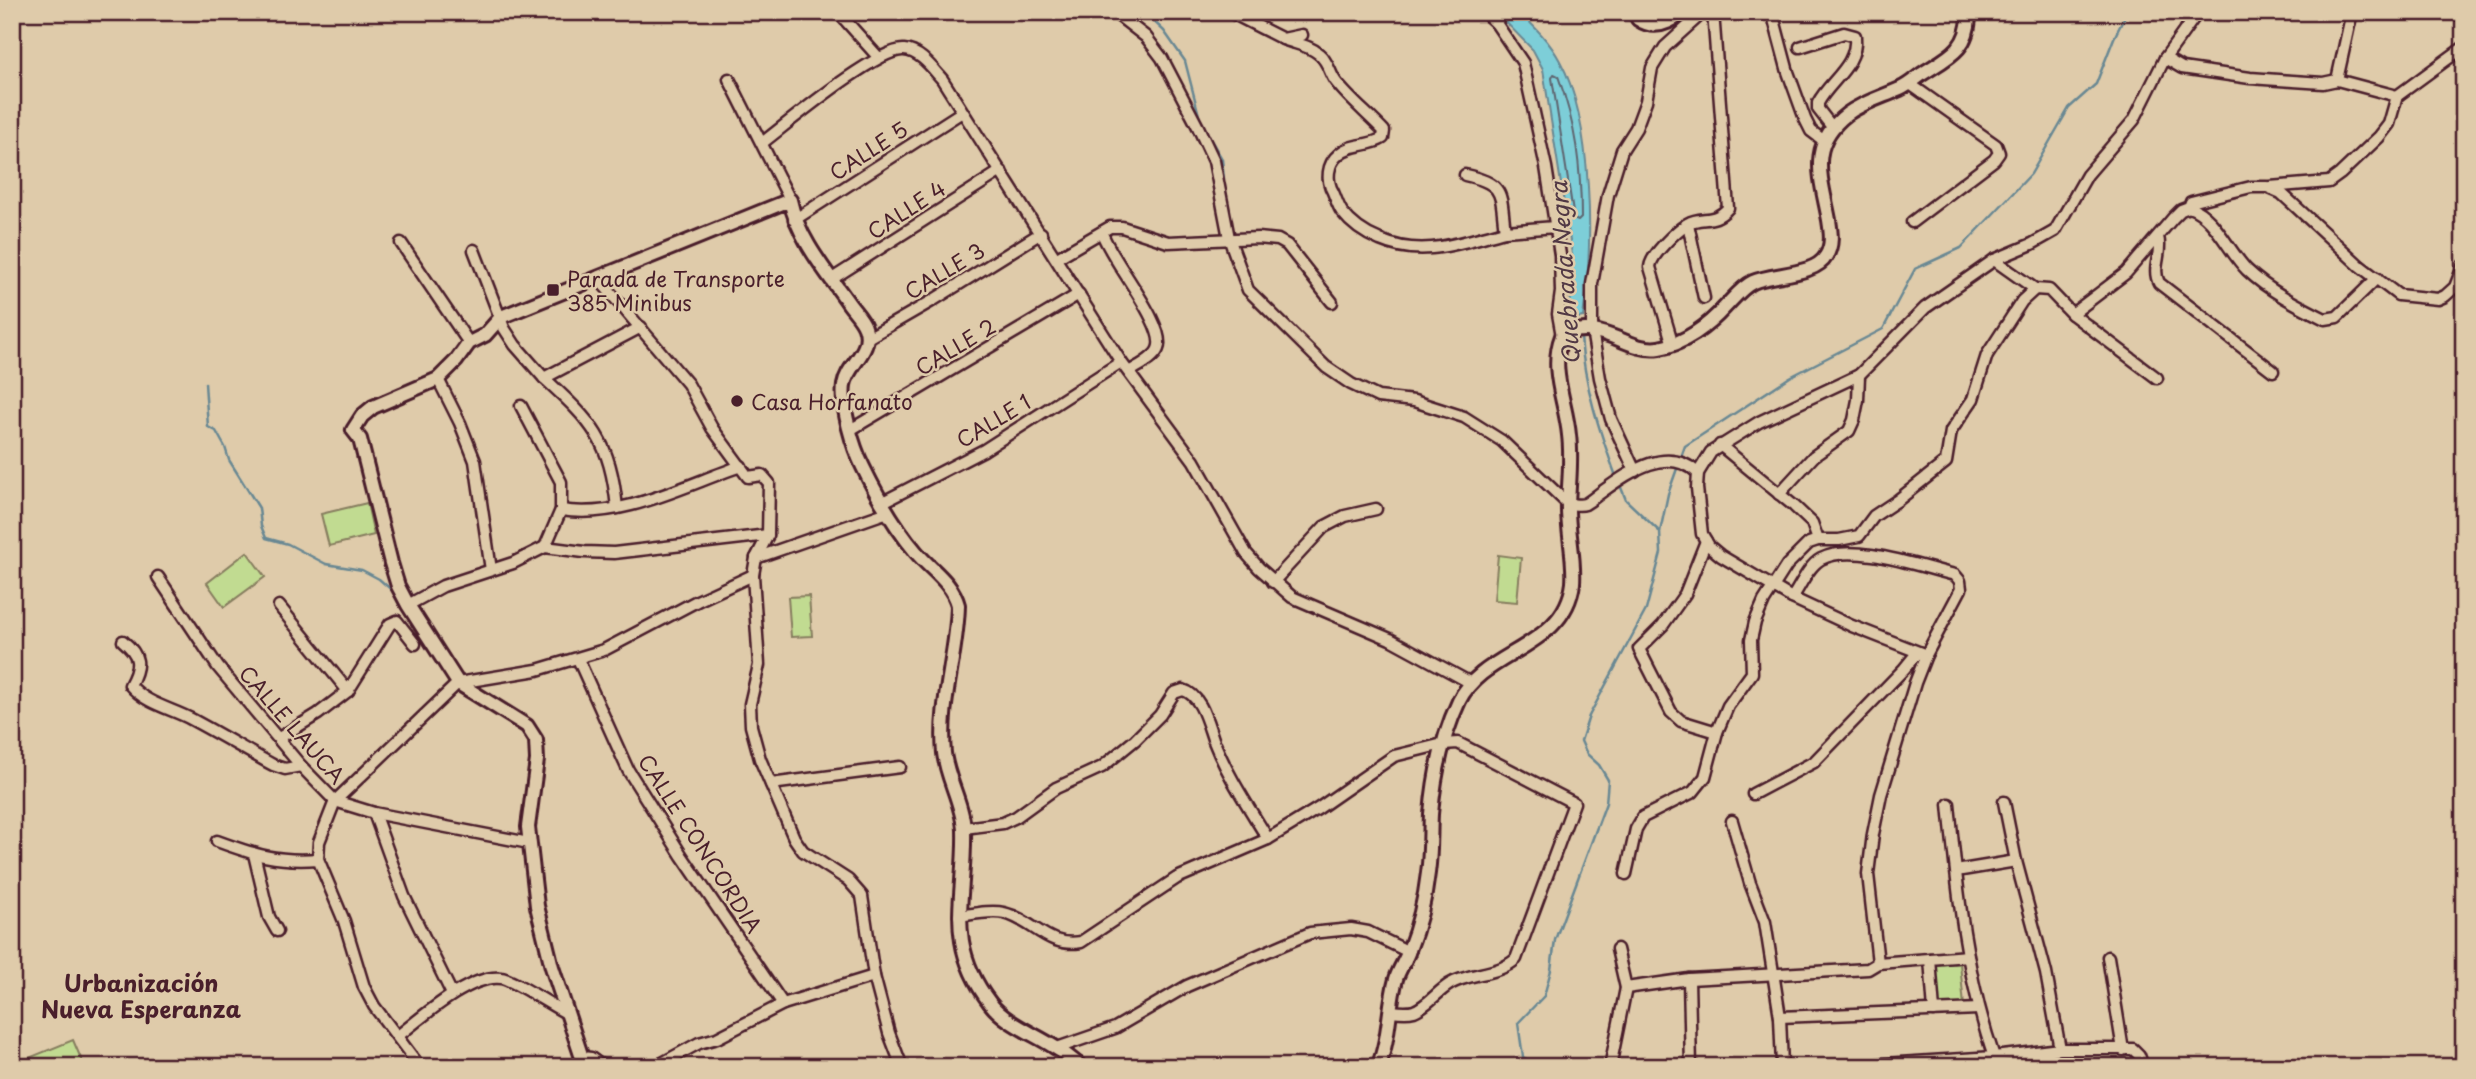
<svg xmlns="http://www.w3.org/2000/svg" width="2476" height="1079" viewBox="0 0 2476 1079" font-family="'Playpen Sans',sans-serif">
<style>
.green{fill:#c1db91;stroke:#867d5e;stroke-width:2}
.water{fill:#7dced8;stroke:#698893;stroke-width:2}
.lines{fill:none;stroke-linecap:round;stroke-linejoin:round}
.shore{stroke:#5e6570;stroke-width:2}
.stream{stroke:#698893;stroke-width:2.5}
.minor-casing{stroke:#4a1f2b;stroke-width:15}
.tertiary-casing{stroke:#4a1f2b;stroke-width:18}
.secondary-casing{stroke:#4a1f2b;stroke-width:18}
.minor{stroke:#dfcbaa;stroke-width:10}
.tertiary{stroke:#dfcbaa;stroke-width:12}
.secondary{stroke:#dfcbaa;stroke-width:12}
.poi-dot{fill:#4a1f2b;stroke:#dfcbaa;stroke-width:2.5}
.labels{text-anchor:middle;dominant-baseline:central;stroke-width:5;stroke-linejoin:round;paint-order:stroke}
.street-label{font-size:21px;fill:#4a1f2b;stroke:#dfcbaa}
.poi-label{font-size:21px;fill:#4a1f2b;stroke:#dfcbaa;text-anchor:start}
.water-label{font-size:23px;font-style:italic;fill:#523945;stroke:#dfcbaa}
.neighbourhood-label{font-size:23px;font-weight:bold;fill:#4a1f2b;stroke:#dfcbaa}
</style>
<rect width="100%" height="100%" fill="#dfcbaa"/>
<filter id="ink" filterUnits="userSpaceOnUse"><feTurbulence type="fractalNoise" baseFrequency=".0143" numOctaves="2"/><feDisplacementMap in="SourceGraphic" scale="14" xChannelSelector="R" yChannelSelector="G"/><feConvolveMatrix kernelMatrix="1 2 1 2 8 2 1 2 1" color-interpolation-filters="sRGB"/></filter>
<g filter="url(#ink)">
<g class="green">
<path d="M367,503L374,535L329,546L321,514Z"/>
<path d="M247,552L265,577L224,607L207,583Z"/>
<path d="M1498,555L1521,558L1517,602L1494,600Z"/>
<path d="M809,596L812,636L791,637L788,597Z"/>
<path d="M1960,963L1964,1006L1937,1008L1934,965Z"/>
<path d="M73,1040L82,1061L67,1067H26L24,1060Z"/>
</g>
<path class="water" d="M1496,12H1519C1535,27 1550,42 1560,61C1594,123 1593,249 1583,317L1570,319L1572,254L1543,69L1533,50Z"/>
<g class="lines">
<path class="shore" d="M1554,74L1558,76C1576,126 1581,165 1581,218L1578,221L1574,219L1552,78Z"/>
<g class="stream">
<path d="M1144,12L1164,31L1185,61L1201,123L1222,159L1224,179"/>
<path d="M1581,337C1584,385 1600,433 1617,479"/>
<path d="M205,383L208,427L216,431L225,447L229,460L259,508L261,526L266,538L288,544L326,564L362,570L379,579L395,593"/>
<path d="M1620,485L1626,500L1660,532"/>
<path d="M1540,1067L1523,1057L1518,1023L1544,996L1551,970L1555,940L1606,803L1608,780L1599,765L1587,754L1581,741L1589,716L1646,610L1661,553L1660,532L1668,494L1685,446L1790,377L1883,329L1915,269L1961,248L2031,174L2069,108L2096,84L2114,38L2127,12"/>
</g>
<g class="minor-casing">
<g id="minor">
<path d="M838,12L879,58"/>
<path d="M1114,12L1146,37L1162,58L1198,127L1214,161L1229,238L1248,290L1326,367L1351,384L1378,397L1414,401L1464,417L1502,441L1568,504C1573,504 1580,506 1585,504C1591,501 1597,495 1603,491C1631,471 1667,445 1698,473"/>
<path d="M1230,12L1283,39L1302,35"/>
<path d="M1484,12L1496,23"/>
<path d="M1502,12L1496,23L1523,63L1546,167L1560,255L1561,292L1558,314L1562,336"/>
<path d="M1772,12L1788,72L1805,119L1811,131L1823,140"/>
<path d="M2456,12L2464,19"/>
<path d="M1283,39C1295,44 1309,45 1319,54C1329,62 1329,73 1336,82C1350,100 1368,114 1384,131L1383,138C1369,147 1351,143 1339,154C1327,164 1326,180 1333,192C1336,199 1338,206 1342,212C1352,225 1365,234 1380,240C1424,259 1461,242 1505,231"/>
<path d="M1800,47L1844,33L1855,36C1858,66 1830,80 1818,103V109L1832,127"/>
<path d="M2165,58L2182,68L2250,78L2323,83L2337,80L2397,96"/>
<path d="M729,79L790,200"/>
<path d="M2337,80L2352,12"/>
<path d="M1910,84L1996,145L1999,153L1994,160L1912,222"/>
<path d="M762,143C787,124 877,48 904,50C920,51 932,68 942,79L1121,362L1194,461L1246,553L1259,568L1292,597L1390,639L1471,683"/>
<path d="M1465,175C1506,184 1500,194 1505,231L1555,227"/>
<path d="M2270,187L2329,182L2340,174L2379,137L2389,124L2397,96L2464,47"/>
<path d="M2189,207C2215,216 2228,251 2247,270C2269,291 2299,306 2325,319L2337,317L2377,278"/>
<path d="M794,220L962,112"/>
<path d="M1688,224L1704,298"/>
<path d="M1102,233C1111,260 1168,327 1158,349C1154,359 1138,366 1129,372"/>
<path d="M2158,237C2163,253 2151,268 2159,283L2273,371"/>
<path d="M401,243L469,343"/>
<path d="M474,250L504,328L515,345L544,378"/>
<path d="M1057,258L1110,227H1122L1168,242L1258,238L1278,240L1287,245L1332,302"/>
<path d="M1994,260L2035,289L2049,290L2072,314L2157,378"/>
<path d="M597,277L688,384L712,428L748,477L762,475L769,483L768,535L756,558L753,575L759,665L750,704L751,726L760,759L794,838L803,851L848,880L862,896L874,976L889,1033L902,1067"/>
<path d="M832,279L1001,171"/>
<path d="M2072,314L2126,273L2173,218L2181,210L2189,207L2191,202L2251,187H2267L2281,193L2360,266L2398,295L2438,299L2445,296L2455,287L2464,264"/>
<path d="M866,339L932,301L1041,233"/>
<path d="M1673,345L1650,267C1651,255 1676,231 1687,224C1703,215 1713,225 1728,208L1713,12"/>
<path d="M438,379L460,423L475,461L491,570"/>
<path d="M521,406L561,482V510L545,547"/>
<path d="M850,430L1079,294"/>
<path d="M1720,445L1794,506L1812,523L1818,540"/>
<path d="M1635,471L1611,419L1600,378L1592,330V284L1608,195L1622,150L1636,128L1646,101L1652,68L1665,47L1697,18L1696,12"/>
<path d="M1779,494L1814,456L1849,431L1854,420L1858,400L1859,375"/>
<path d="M881,503L984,450L1121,362"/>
<path d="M617,508C610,440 593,423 544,378L641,327"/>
<path d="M561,510C621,520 685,485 741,466"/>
<path d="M1706,541L1685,594L1663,625L1639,649L1671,712L1681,721L1717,732"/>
<path d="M756,558L885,513"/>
<path d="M158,577L218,667L301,766L335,801L374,813L529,843"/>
<path d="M1273,582L1324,527L1345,516L1376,509"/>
<path d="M1792,598C1800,587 1808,566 1821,559C1853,542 1921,567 1955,575L1960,581L1961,589L1926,655L1915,683L1881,795L1873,834L1868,874L1878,963"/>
<path d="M408,605L443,586L513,563L545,547L584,552L614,553L768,535"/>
<path d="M279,606L348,691"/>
<path d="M123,641C140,655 141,665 130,685C146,704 170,708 191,719C219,734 246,750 273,765L285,769L301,766"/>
<path d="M1926,655L1852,626L1792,598L1721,556L1709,546L1702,534L1697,488L1698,473L1711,452L1759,422L1859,375L1925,308L1994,260L2032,244L2055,231L2087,175L2134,120L2165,58L2198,12"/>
<path d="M578,659L628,770L682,856L783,1004"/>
<path d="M279,738L318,714L348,691L390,624L397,621L415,644"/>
<path d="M771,784L900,767"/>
<path d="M1753,794L1814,762L1904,669L1917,653"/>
<path d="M2004,802L2016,861L2046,973L2060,1049"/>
<path d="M1949,804C1957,889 1966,976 1994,1057"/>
<path d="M374,813L404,896L452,994"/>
<path d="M1732,821L1750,883L1765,922L1780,1017L1782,1066"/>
<path d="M964,828L1003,823L1016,817L1056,788L1102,767L1135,740L1160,715L1174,693L1183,690C1201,695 1207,722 1213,739C1227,775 1248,806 1268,839"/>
<path d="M217,841C255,855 277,862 318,859"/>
<path d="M254,854L269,917L277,931"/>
<path d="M1956,871L2016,861"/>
<path d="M1626,874L1636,829L1643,817L1693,792L1705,777L1717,732L1728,706L1752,673L1751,640L1755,622L1764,601L1787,565L1809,543L1818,540H1839L1859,536L1874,516L1898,500L1946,462L1951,431L1973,399L1987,355L2022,301L2035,289"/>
<path d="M959,916C973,914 991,910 1004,913C1033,920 1047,948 1081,942L1177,878L1268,839L1319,808L1394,756L1443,744L1458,743L1574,803L1516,959C1497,976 1471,972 1450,984C1437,992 1427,1006 1414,1011C1407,1013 1399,1012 1392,1011"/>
<path d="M2108,957L2123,1050"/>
<path d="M1930,959L1934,1011"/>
<path d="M1689,979L1691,1067"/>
<path d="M1626,988L1689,979L1868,969L1878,963L1968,956"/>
<path d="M1780,1017L1979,1009"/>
<path d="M398,1036C421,1018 470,974 501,978C512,979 554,1007 568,1014"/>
<path d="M1057,1048L1115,1028L1187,986L1310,933L1351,929L1368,932L1409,952"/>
<path d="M582,1057L591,1058L603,1067"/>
<path d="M420,1067L374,1006L364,987L344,921L318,859L319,842L335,801L458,683L537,670L604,650L697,601L753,575"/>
<path d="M655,1067L699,1043L717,1038L783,1004L874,976"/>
<path d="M1610,1067L1626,988L1617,949"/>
<path d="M1836,1067L1994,1057L2060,1049H2133L2139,1055L2143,1067"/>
</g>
</g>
<g class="tertiary-casing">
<path id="tertiary" d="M585,1067L552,967L537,906L528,827L537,760L536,740L527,726L458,683L408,605L398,586L391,563L360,439L353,430L362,416L373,407L438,379L456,361L469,343L485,335L501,317L790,200C798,238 825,270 847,301C852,309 862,318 865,327C874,351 847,364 844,385C841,407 853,447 863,467C878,498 894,526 916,552C931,570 952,582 958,605C957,655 939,703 944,753C947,779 963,804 964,830C966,898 943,941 990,1003C1006,1024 1035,1034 1056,1048C1065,1053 1073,1060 1081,1067"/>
</g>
<g class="secondary-casing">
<g id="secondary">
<path d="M1636,12L1638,19C1654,30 1669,24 1683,12"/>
<path d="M1378,1067C1390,1038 1388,1008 1396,979C1399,969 1406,960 1409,950C1419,925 1425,899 1428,873C1431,853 1430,834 1431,814C1434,777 1443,735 1459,701C1483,650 1565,649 1573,583C1575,557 1567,530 1568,504C1569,480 1572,459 1569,435C1566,402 1549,369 1562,336C1600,316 1626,353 1659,348C1684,344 1708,326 1725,307C1733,299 1742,287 1753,282C1772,273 1815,276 1826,256C1833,245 1831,233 1829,220C1821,177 1807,145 1847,114C1863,102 1882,97 1900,89C1909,85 1915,79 1922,74C1948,57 1968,50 1969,16L1966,12"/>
</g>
</g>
<use href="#minor" class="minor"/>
<use href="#tertiary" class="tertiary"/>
<use href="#secondary" class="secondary"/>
</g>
</g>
<g class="poi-dot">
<rect x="546" y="283" width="14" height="14" rx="3.5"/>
<circle cx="737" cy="401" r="7"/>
</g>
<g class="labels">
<g class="street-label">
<text transform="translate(868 150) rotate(-33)">CALLE 5</text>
<text transform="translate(906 209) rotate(-33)">CALLE 4</text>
<text transform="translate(944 270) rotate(-31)">CALLE 3</text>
<text transform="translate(955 346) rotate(-31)">CALLE 2</text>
<text transform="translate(993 420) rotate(-31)">CALLE 1</text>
<text transform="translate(293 724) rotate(49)">CALLE LAUCA</text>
<text transform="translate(701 843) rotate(57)">CALLE CONCORDIA</text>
</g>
<g class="poi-label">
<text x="567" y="278">Parada de Transporte<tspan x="567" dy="24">385 Minibus</tspan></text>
<text x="751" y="401">Casa Horfanato</text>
</g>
<g class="water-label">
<text transform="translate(1564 273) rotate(-94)">Quebrada Negra</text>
</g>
<g class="neighbourhood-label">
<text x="141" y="982">Urbanización<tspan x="141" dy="26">Nueva Esperanza</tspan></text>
</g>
</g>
<rect width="2476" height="1079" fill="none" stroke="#dfcbaa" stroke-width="42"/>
<rect x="21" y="21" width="2434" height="1037" fill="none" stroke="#4a1f2b" stroke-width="2.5" filter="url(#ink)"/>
</svg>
